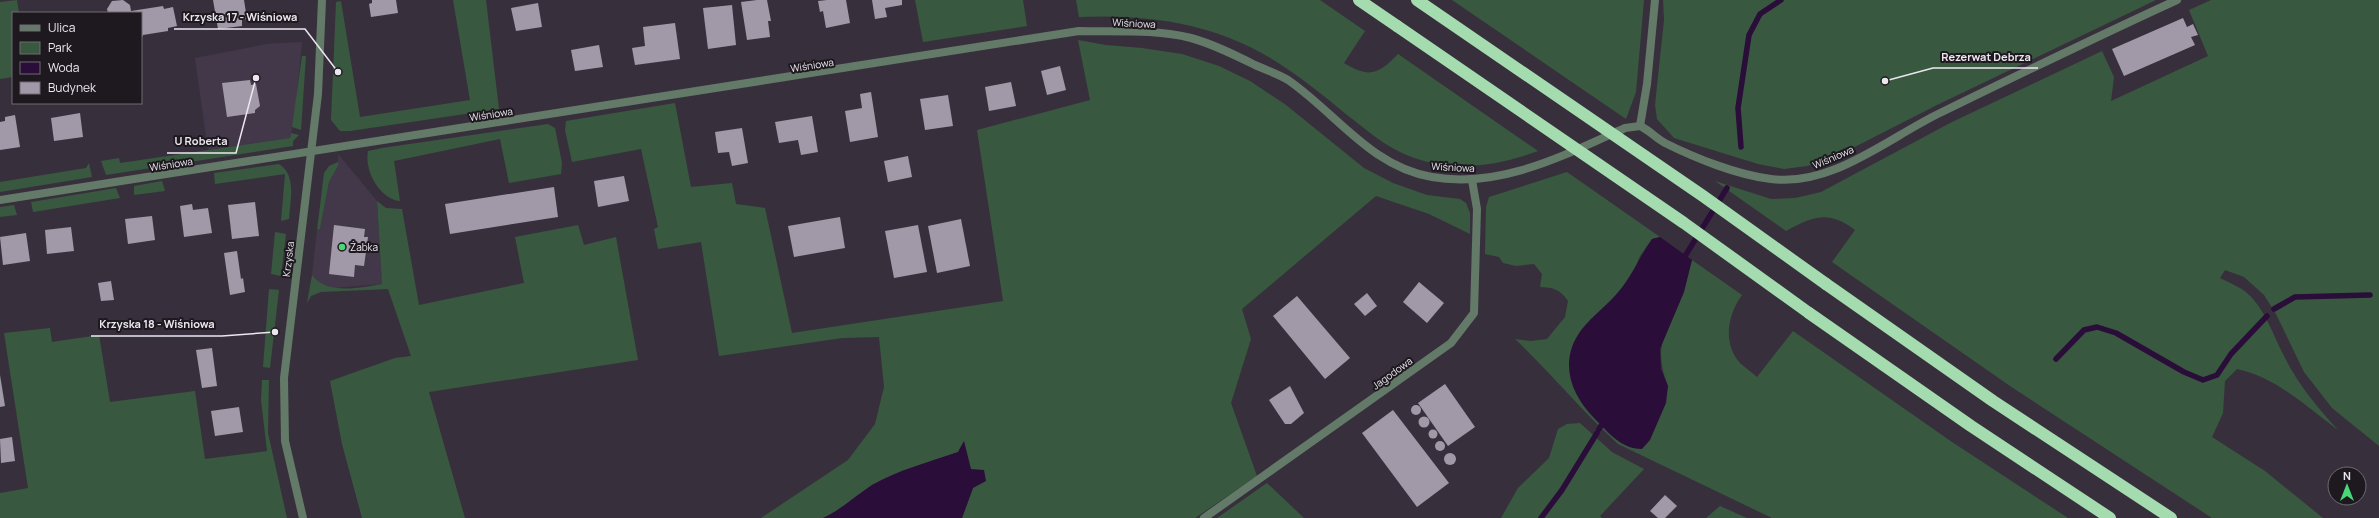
<svg xmlns="http://www.w3.org/2000/svg" width="2379" height="518" viewBox="0 0 2379 518" font-family="Manrope,sans-serif">
<style>
.built{fill:#43384a}
.green{fill:#395840}
.water{fill:#2a0d39}
.lines{fill:none;stroke-linecap:round;stroke-linejoin:round}
.stream{stroke:#2a0d39;stroke-width:5.5}
.building{fill:#a199a8}
.minor{stroke:#647a68;stroke-width:8}
.tertiary{stroke:#647a68;stroke-width:8}
.motorway{stroke:#a4dcaf;stroke-width:12}
.motorway-bridge{stroke:#a4dcaf;stroke-width:12}
.poi-dot{fill:#49d778;stroke:#1d191f;stroke-width:1.5}
.labels{text-anchor:middle;dominant-baseline:central;stroke-width:4;stroke-linejoin:round;paint-order:stroke}
.street-label{font-size:10px;fill:#ece7ef;stroke:#1d191f}
.poi-label{font-size:10px;fill:#ece7ef;stroke:#1d191f;text-anchor:start}
.leader{fill:none;stroke:#ece7ef;stroke-width:1.5}
.callout-dot{fill:#ece7ef;stroke:#1d191f;stroke-width:1.5}
.callout-label{font-size:11px;text-anchor:middle;font-weight:bold;fill:#ece7ef;stroke:#1d191f;stroke-width:4;stroke-linejoin:round;paint-order:stroke}
</style>
<rect width="100%" height="100%" fill="#37303c"/>
<g class="built">
<path d="M302,42L295,112L290,138L208,150L195,58L267,44Z"/>
<path d="M338,154L377,201L382,284L333,288L318,284L312,275L317,230L320,229L329,182L338,166Z"/>
</g>
<g class="green">
<path d="M17,0L19,13H13V77L0,79V2Z"/>
<path d="M453,0H486L499,109L350,131H340L331,120L336,2L341,1L360,117L470,100Z"/>
<path d="M915,0H1023L1027,26L923,42Z"/>
<path d="M1076,0H1320L1365,31L1344,63C1369,78 1378,75 1398,54L1538,151C1492,168 1442,174 1396,150C1379,141 1363,127 1347,115C1323,95 1298,75 1272,59C1213,23 1147,14 1079,17Z"/>
<path d="M1452,0H1644L1636,92L1626,119Z"/>
<path d="M1663,0H2156L1937,105L1835,157L1807,166L1784,169L1758,164L1674,138L1657,119L1655,105L1664,20Z"/>
<path d="M2211,0H2379V446L2332,408L2304,372L2276,314L2264,295L2244,277L2225,270L2220,278C2232,284 2244,288 2253,299C2267,315 2274,337 2284,356C2298,384 2317,407 2338,430C2307,407 2276,377 2237,369L2225,381L2223,413L2212,437L2265,471L2323,518H2212L2010,386L1832,262L1855,230C1829,210 1813,216 1786,231L1715,181L1771,199L1795,198L1821,192L1952,122L2102,51L2114,77L2111,101L2208,56L2189,10Z"/>
<path d="M1078,40L1106,45L1142,48L1182,54L1219,66L1250,81L1286,105L1364,168L1393,183L1427,195L1460,199L1466,203L1470,213V234L1429,214L1376,196L1242,309L1251,339L1231,403L1257,476L1195,518H962L973,488L964,442L958,452L920,465L872,485L841,510L823,518H761L848,460L875,424L884,387L879,337L842,338L719,356L701,242L658,249L654,229L658,227L641,149L572,162L565,130L566,121L675,103L691,187L732,183L736,204L765,208L792,333L1003,301L977,130L1090,100Z"/>
<path d="M302,56H306L301,130L292,127Z"/>
<path d="M548,124L555,128L562,163L561,174L509,183L500,139L394,161L400,201C380,199 364,171 368,151L382,148Z"/>
<path d="M291,133L299,135L293,141V146L106,175L101,161L119,158L120,163L290,138Z"/>
<path d="M338,162V166L329,182L320,229L317,230L324,173L329,166Z"/>
<path d="M89,163L92,177L0,192V182L86,168Z"/>
<path d="M279,164C297,175 290,201 289,219L281,221L285,174L215,184L214,173Z"/>
<path d="M1567,172L1660,237L1652,239L1640,256L1632,275L1616,295L1668,386C1651,342 1669,332 1683,293C1687,282 1688,271 1692,260L1742,295C1728,314 1722,343 1740,363C1745,368 1752,372 1757,377L1793,331L1952,442L2068,518H1772L1618,444C1582,411 1551,373 1515,339L1531,341L1547,339L1565,317L1568,301C1561,290 1553,287 1540,287L1542,274L1534,264L1516,266L1503,263L1499,257L1485,254L1486,207L1489,197Z"/>
<path d="M162,181L165,191L134,195V186Z"/>
<path d="M116,188L120,198L33,212L31,202Z"/>
<path d="M377,201L386,208L402,209L419,305L524,283L515,237L578,225L584,245L616,237L638,360L429,392L465,518H362L342,444L330,381L395,358L411,356L388,289L321,292L311,296L307,303L312,275C326,295 360,288 382,284Z"/>
<path d="M14,205L17,215L0,217V207Z"/>
<path d="M275,232L286,234L281,276L271,274Z"/>
<path d="M269,289L279,290L270,368L263,367Z"/>
<path d="M50,328L52,342L99,335L110,402L195,391L205,459L267,451L261,400L262,380H269L268,433L287,518H0V493L28,488L4,333Z"/>
<path d="M1580,423L1612,452L1644,469L1600,516L1602,518H1501L1518,488L1549,458L1558,429L1567,424Z"/>
<path d="M1267,483L1304,518H1217Z"/>
<path d="M1720,506L1747,518H1706Z"/>
</g>
<g class="water">
<path d="M1660,237L1692,260L1684,292L1660,349L1661,369L1668,386L1666,403L1650,440L1642,449C1621,449 1609,433 1595,419C1570,394 1558,360 1582,329C1593,315 1609,304 1620,290C1633,274 1640,256 1652,239Z"/>
<path d="M964,441L971,469L984,470L986,481L973,488L962,518H823C842,509 855,496 872,485C898,470 929,462 958,452Z"/>
</g>
<g class="lines">
<g class="stream">
<path d="M1741,147L1738,108L1749,35L1760,14L1781,0"/>
<path d="M1682,261L1727,188"/>
<path d="M2274,309L2295,297L2370,295"/>
<path d="M2056,359L2084,330L2097,327L2116,333L2184,372L2203,380L2217,375L2231,354L2267,316"/>
<path d="M1599,429L1605,420"/>
<path d="M1541,518L1562,490L1597,433"/>
</g>
</g>
<g class="building">
<path d="M123,0L130,5L131,11L163,6L164,9L173,7L177,26L168,28V31L143,35L141,40V13H108L107,9L112,1Z"/>
<path d="M213,0H244L247,19L242,20V26L218,29Z"/>
<path d="M372,0H396L398,13L371,17L369,4L372,3Z"/>
<path d="M757,0H767L771,21H768L770,37L747,40L741,2Z"/>
<path d="M827,0H846L850,23L826,28L823,11L820,12L818,1Z"/>
<path d="M872,0H902V5L885,8L887,17L875,19Z"/>
<path d="M538,3L542,27L516,31L511,8Z"/>
<path d="M732,5L736,45L708,49L703,8Z"/>
<path d="M2183,18L2187,27L2193,24L2198,35L2191,37L2195,45L2124,76L2112,49Z"/>
<path d="M675,23L680,59L635,65L632,48L645,46L643,27Z"/>
<path d="M599,45L603,67L575,71L571,50Z"/>
<path d="M1060,66L1066,90L1047,95L1041,71Z"/>
<path d="M250,80L251,85L256,84L260,106L255,110V113L227,117L222,83Z"/>
<path d="M1011,82L1016,106L989,111L985,87Z"/>
<path d="M871,92L878,137L850,142L845,111L862,108L860,94Z"/>
<path d="M948,95L953,126L925,130L920,99Z"/>
<path d="M80,113L83,137L54,141L51,118Z"/>
<path d="M15,115L20,147L0,150V122L5,121V117Z"/>
<path d="M812,116L818,152L801,155L798,140L779,143L775,122Z"/>
<path d="M742,128L748,163L732,166L729,152L718,153L715,132Z"/>
<path d="M908,156L912,177L888,182L884,161Z"/>
<path d="M624,176L629,201L598,207L594,181Z"/>
<path d="M554,187L558,217L450,234L445,204Z"/>
<path d="M255,202L259,236L232,239L228,205Z"/>
<path d="M192,204L193,210L208,208L212,233L184,237L180,206Z"/>
<path d="M152,216L155,240L128,244L125,219Z"/>
<path d="M840,217L845,248L794,257L788,226Z"/>
<path d="M961,219L970,266L937,273L928,226Z"/>
<path d="M334,225L365,229L364,237H368L364,266L355,265L354,277L329,274Z"/>
<path d="M918,225L927,272L894,278L885,231Z"/>
<path d="M71,227L74,251L47,254L45,230Z"/>
<path d="M26,233L30,261L3,265L0,237Z"/>
<path d="M237,251L241,279L243,278L245,292L230,295L224,253Z"/>
<path d="M111,281L114,300L101,301L98,283Z"/>
<path d="M1419,282L1444,303L1427,323L1403,302Z"/>
<path d="M1367,293L1377,306L1365,316L1354,304Z"/>
<path d="M1297,296L1350,358L1325,379L1273,316Z"/>
<path d="M212,348L217,386L202,388L196,350Z"/>
<path d="M0,375L5,406L0,407Z"/>
<path d="M1445,384L1475,427L1448,446L1418,403Z"/>
<path d="M1290,386L1304,413L1291,424H1285L1269,400Z"/>
<circle cx="1416" cy="410" r="5"/>
<path d="M239,407L243,432L215,436L211,411Z"/>
<path d="M1393,410L1449,483L1417,507L1362,433Z"/>
<circle cx="1424" cy="422" r="5.5"/>
<circle cx="1433" cy="434" r="4.5"/>
<path d="M12,437L15,461L1,463L0,439Z"/>
<circle cx="1440" cy="446" r="5"/>
<circle cx="1450" cy="459" r="6"/>
<path d="M1665,495L1677,506L1665,518H1658L1650,511Z"/>
</g>
<g class="lines">
<g class="minor">
<path d="M1640,126L1647,84L1655,0"/>
<path d="M0,200L1079,31C1116,32 1155,29 1191,38C1213,44 1235,55 1255,65C1266,70 1278,74 1288,80C1336,113 1371,167 1432,177C1500,189 1565,155 1625,128L1640,126C1649,130 1656,138 1665,143C1695,158 1737,175 1771,179C1833,187 1889,137 1942,112C2020,74 2098,36 2177,0"/>
<path d="M1204,518L1451,343L1474,313L1477,209L1472,180"/>
</g>
<path class="tertiary" d="M303,518L285,441L284,378L318,94L322,0"/>
<g class="motorway">
<path d="M1359,0L1397,26"/>
<path d="M1826,284L1993,401L2171,518"/>
<path d="M1809,313L1971,426L2110,518"/>
</g>
<g class="motorway-bridge">
<path d="M1417,0L1703,196L1826,284"/>
<path d="M1397,26L1684,223L1809,313"/>
</g>
</g>
<circle class="poi-dot" cx="342" cy="247" r="4"/>
<g class="labels">
<g class="street-label">
<text transform="translate(1134 23) rotate(3)">Wiśniowa</text>
<text transform="translate(812 65) rotate(-9)">Wiśniowa</text>
<text transform="translate(491 114) rotate(-9)">Wiśniowa</text>
<text transform="translate(1833 157) rotate(-23)">Wiśniowa</text>
<text transform="translate(171 164) rotate(-9)">Wiśniowa</text>
<text transform="translate(1453 167) rotate(3)">Wiśniowa</text>
<text transform="translate(288 259) rotate(-83)">Krzyska</text>
<text transform="translate(1392 373) rotate(-36)">Jagodowa</text>
</g>
<g class="poi-label">
<text x="350" y="247">Żabka</text>
</g>
</g>
<path class="leader" d="M338 72L305 29H174M1885 81L1933 68H2038M256 78L236 153H167M275 332L222 336H91"/>
<g class="callout-dot">
<circle cx="338" cy="72" r="4"/>
<circle cx="1885" cy="81" r="4"/>
<circle cx="256" cy="78" r="4"/>
<circle cx="275" cy="332" r="4"/>
</g>
<g class="callout-label">
<text x="240" y="21">Krzyska 17 - Wiśniowa</text>
<text x="1986" y="61">Rezerwat Debrza</text>
<text x="201" y="145">U Roberta</text>
<text x="157" y="328">Krzyska 18 - Wiśniowa</text>
</g>
<rect x="12" y="12" width="130" height="92" fill="#1d191f" stroke="#706b72"/>
<rect x="20" y="25" width="20" height="6" fill="#647a68" stroke="#706b72"/>
<text x="48" y="32" font-size="12" fill="#ece7ef">Ulica</text>
<rect x="20" y="42" width="20" height="12" fill="#395840" stroke="#706b72"/>
<text x="48" y="52" font-size="12" fill="#ece7ef">Park</text>
<rect x="20" y="62" width="20" height="12" fill="#2a0d39" stroke="#706b72"/>
<text x="48" y="72" font-size="12" fill="#ece7ef">Woda</text>
<rect x="20" y="82" width="20" height="12" fill="#a199a8" stroke="#706b72"/>
<text x="48" y="92" font-size="12" fill="#ece7ef">Budynek</text>
<g transform="translate(2347 486)"><circle r="19" fill="#1d191f" stroke="#706b72"/>
<path d="M0-3L7 15L0 10L-7 15Z" fill="#49d778"/>
<text y="-6" font-size="11" font-weight="bold" text-anchor="middle" fill="#ece7ef">N</text>
</g>
</svg>
